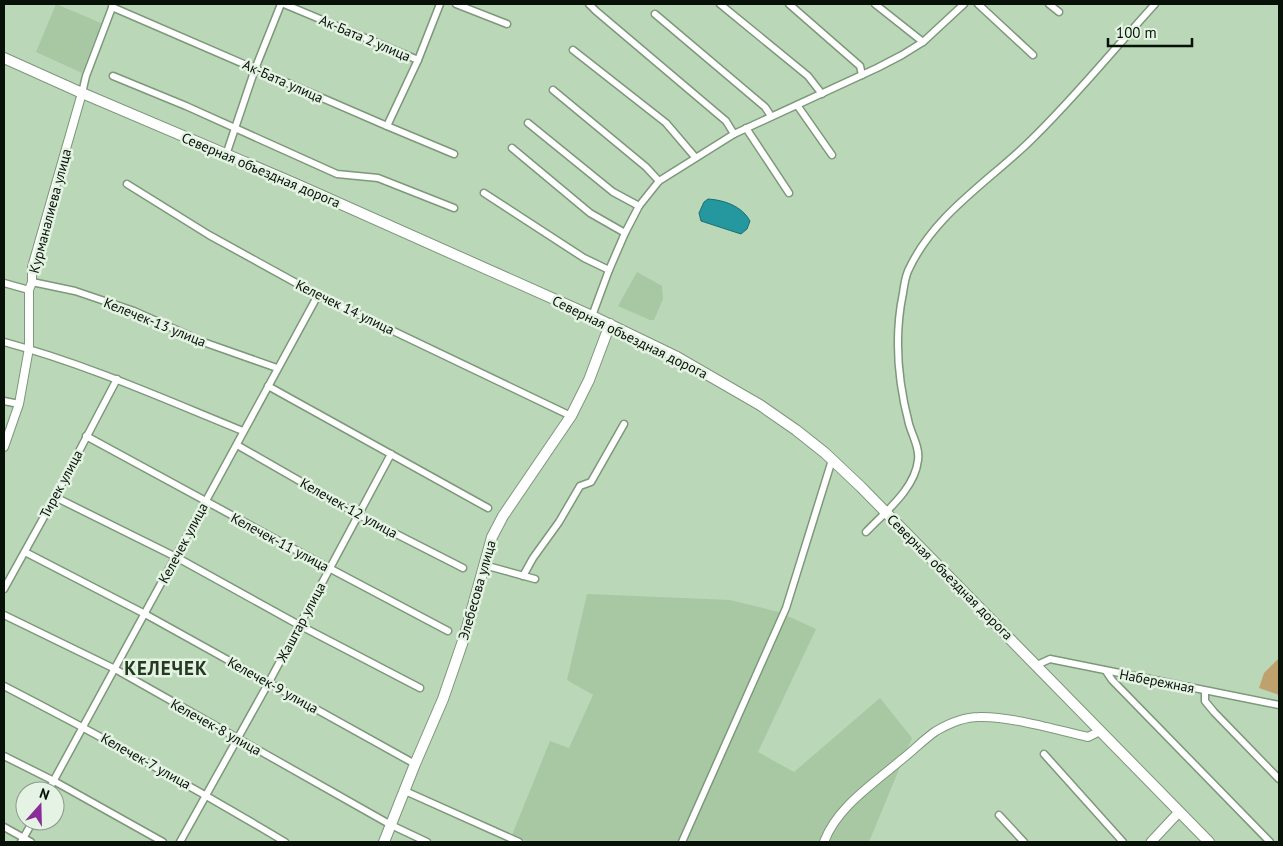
<svg xmlns="http://www.w3.org/2000/svg" width="1283" height="846" viewBox="0 0 1283 846" font-family="'PT Sans',sans-serif">
<style>
.built{fill:#a8c8a4}
.green{fill:#bea16c}
.water{fill:#25979f;stroke:#1c6f71}
.lines{fill:none;stroke-linecap:round;stroke-linejoin:round}
.minor-casing{stroke:#7d987a;stroke-width:9}
.tertiary-casing{stroke:#7d987a;stroke-width:10}
.secondary-casing{stroke:#7d987a;stroke-width:11}
.primary-casing{stroke:#7d987a;stroke-width:12}
.trunk-casing{stroke:#7d987a;stroke-width:12}
.minor{stroke:#fff;stroke-width:6}
.tertiary{stroke:#fff;stroke-width:8}
.secondary{stroke:#fff;stroke-width:9}
.primary{stroke:#fff;stroke-width:10}
.trunk{stroke:#fff;stroke-width:10}
.labels{text-anchor:middle;dominant-baseline:central;stroke-width:5;stroke-linejoin:round;paint-order:stroke}
.street-label{font-size:14px;fill:#071107;stroke:#e4f3e3}
.district-label{font-size:19px;font-weight:bold;letter-spacing:1px;fill:#243b22;stroke:#e4f3e3}
</style>
<rect width="100%" height="100%" fill="#bad7b7"/>
<g class="built">
<path d="M56,4L101,23L82,73L36,52Z"/>
<path d="M637,272L662,286L663,299L654,320H650L618,306Z"/>
<path d="M587,594L730,600L779,612L816,629L758,752L794,772L880,698L912,738L869,842H529L512,835L550,741L569,748L593,695L567,680Z"/>
</g>
<path class="green" d="M1279,658V695L1259,688L1264,673Z"/>
<path class="water" d="M708,199C724,200 742,206 750,221L747,229L741,234L701,221L699,213L704,202Z"/>
<g class="lines">
<g class="minor-casing">
<g id="minor">
<path d="M284,4L418,60"/>
<path d="M456,4L507,24"/>
<path d="M589,4L596,11L726,121L734,134"/>
<path d="M720,4L808,76L822,94"/>
<path d="M789,4L860,66L862,75"/>
<path d="M875,4L923,42"/>
<path d="M978,4L1033,55"/>
<path d="M1049,4L1059,12"/>
<path d="M112,7L387,126L454,154"/>
<path d="M655,14L765,107L771,116"/>
<path d="M573,50L666,123L695,157"/>
<path d="M113,76L186,106L337,174L378,178L454,208"/>
<path d="M553,90L646,167L659,181"/>
<path d="M82,93L86,76L113,5"/>
<path d="M797,105L832,155"/>
<path d="M528,123L613,192L639,206"/>
<path d="M387,126L418,60L440,4"/>
<path d="M746,128L789,193"/>
<path d="M512,148L590,213L625,233"/>
<path d="M226,155L255,69L281,4"/>
<path d="M127,184L209,235L318,295L571,416"/>
<path d="M484,193L584,258L609,270"/>
<path d="M32,282L75,291L134,311L206,343L277,368"/>
<path d="M4,283L29,290"/>
<path d="M592,316L609,270L625,233L639,206L659,181L734,134L877,68L902,55L923,42L964,4"/>
<path d="M4,342C86,364 164,399 243,431"/>
<path d="M268,386L488,508"/>
<path d="M4,401L19,404"/>
<path d="M86,436L329,568L448,631"/>
<path d="M237,445L359,515L463,568"/>
<path d="M55,497L176,557L299,625L420,688"/>
<path d="M866,532C885,512 915,489 918,460C920,448 912,435 909,424C898,382 894,336 903,293C904,286 905,278 908,271C933,216 985,184 1028,143C1073,100 1113,50 1155,4"/>
<path d="M25,552L145,614L415,764"/>
<path d="M484,565L535,579"/>
<path d="M523,576L533,558L559,522L580,486L591,482L624,424"/>
<path d="M4,589L55,497L117,379"/>
<path d="M4,615L115,669L391,825L427,842"/>
<path d="M1037,665L1050,659L1279,705"/>
<path d="M1106,671L1112,680L1270,842"/>
<path d="M4,686C99,735 193,787 285,842"/>
<path d="M1205,691V701L1214,712L1279,779"/>
<path d="M1044,754L1123,842"/>
<path d="M4,756L54,781L163,842"/>
<path d="M48,791L318,295"/>
<path d="M405,791L519,842"/>
<path d="M999,815L1024,842"/>
<path d="M4,827L31,842"/>
<path d="M21,842L33,821"/>
<path d="M180,842L269,682L391,454"/>
<path d="M682,842L786,608L832,460"/>
</g>
</g>
<g class="tertiary-casing">
<g id="tertiary">
<path d="M4,447L19,404L29,348V290L32,282V267L82,93"/>
<path d="M824,842C837,807 873,784 901,760C913,751 924,739 936,731C948,724 965,717 979,717C1011,716 1056,730 1088,737L1100,731"/>
</g>
</g>
<g class="secondary-casing">
<path id="secondary" d="M1151,842L1179,812"/>
</g>
<g class="primary-casing">
<path id="primary" d="M384,842L415,764L443,699L464,638L492,537L503,516L571,416L589,380L610,324"/>
</g>
<g class="trunk-casing">
<path id="trunk" d="M4,58L82,93L296,184L592,316L677,357L760,405L796,430L825,453L861,487L1209,842"/>
</g>
<use href="#minor" class="minor"/>
<use href="#tertiary" class="tertiary"/>
<use href="#secondary" class="secondary"/>
<use href="#primary" class="primary"/>
<use href="#trunk" class="trunk"/>
</g>
<g class="labels">
<g class="street-label">
<text transform="translate(365 38) rotate(23)">Ак-Бата 2 улица</text>
<text transform="translate(283 81) rotate(24)">Ак-Бата улица</text>
<text transform="translate(261 170) rotate(23)">Северная объездная дорога</text>
<text transform="translate(50 211) rotate(-75)">Курманалиева улица</text>
<text transform="translate(345 307) rotate(26)">Келечек 14 улица</text>
<text transform="translate(155 322) rotate(22)">Келечек-13 улица</text>
<text transform="translate(630 337) rotate(26)">Северная объездная дорога</text>
<text transform="translate(61 484) rotate(-62)">Тирек улица</text>
<text transform="translate(349 508) rotate(29)">Келечек-12 улица</text>
<text transform="translate(280 542) rotate(28)">Келечек-11 улица</text>
<text transform="translate(183 543) rotate(-62)">Келечек улица</text>
<text transform="translate(950 577) rotate(45)">Северная объездная дорога</text>
<text transform="translate(477 590) rotate(-74)">Элебесова улица</text>
<text transform="translate(301 622) rotate(-62)">Жаштар улица</text>
<text transform="translate(1157 681) rotate(11)">Набережная</text>
<text transform="translate(273 685) rotate(29)">Келечек-9 улица</text>
<text transform="translate(216 727) rotate(29)">Келечек-8 улица</text>
<text transform="translate(146 761) rotate(29)">Келечек-7 улица</text>
</g>
<g class="district-label">
<text x="166" y="668">КЕЛЕЧЕК</text>
</g>
</g>
<rect width="1283" height="846" fill="none" stroke="#071107" stroke-width="10"/>
<g transform="translate(40 806) rotate(20)"><circle r="24" fill="#e4f3e3" stroke="#8c998b"/>
<path d="M0-4L9 19L0 12L-9 19Z" fill="#8a2d98"/>
<text y="-8" font-size="14" font-weight="bold" text-anchor="middle" fill="#071107">N</text>
</g>
<path d="M1108 38v8h84v-8" fill="none" stroke="#071107" stroke-width="2.5"/>
<text x="1116" y="38" font-size="15" fill="#071107" stroke="#e4f3e3" stroke-width="4" paint-order="stroke">100 m</text>
</svg>
